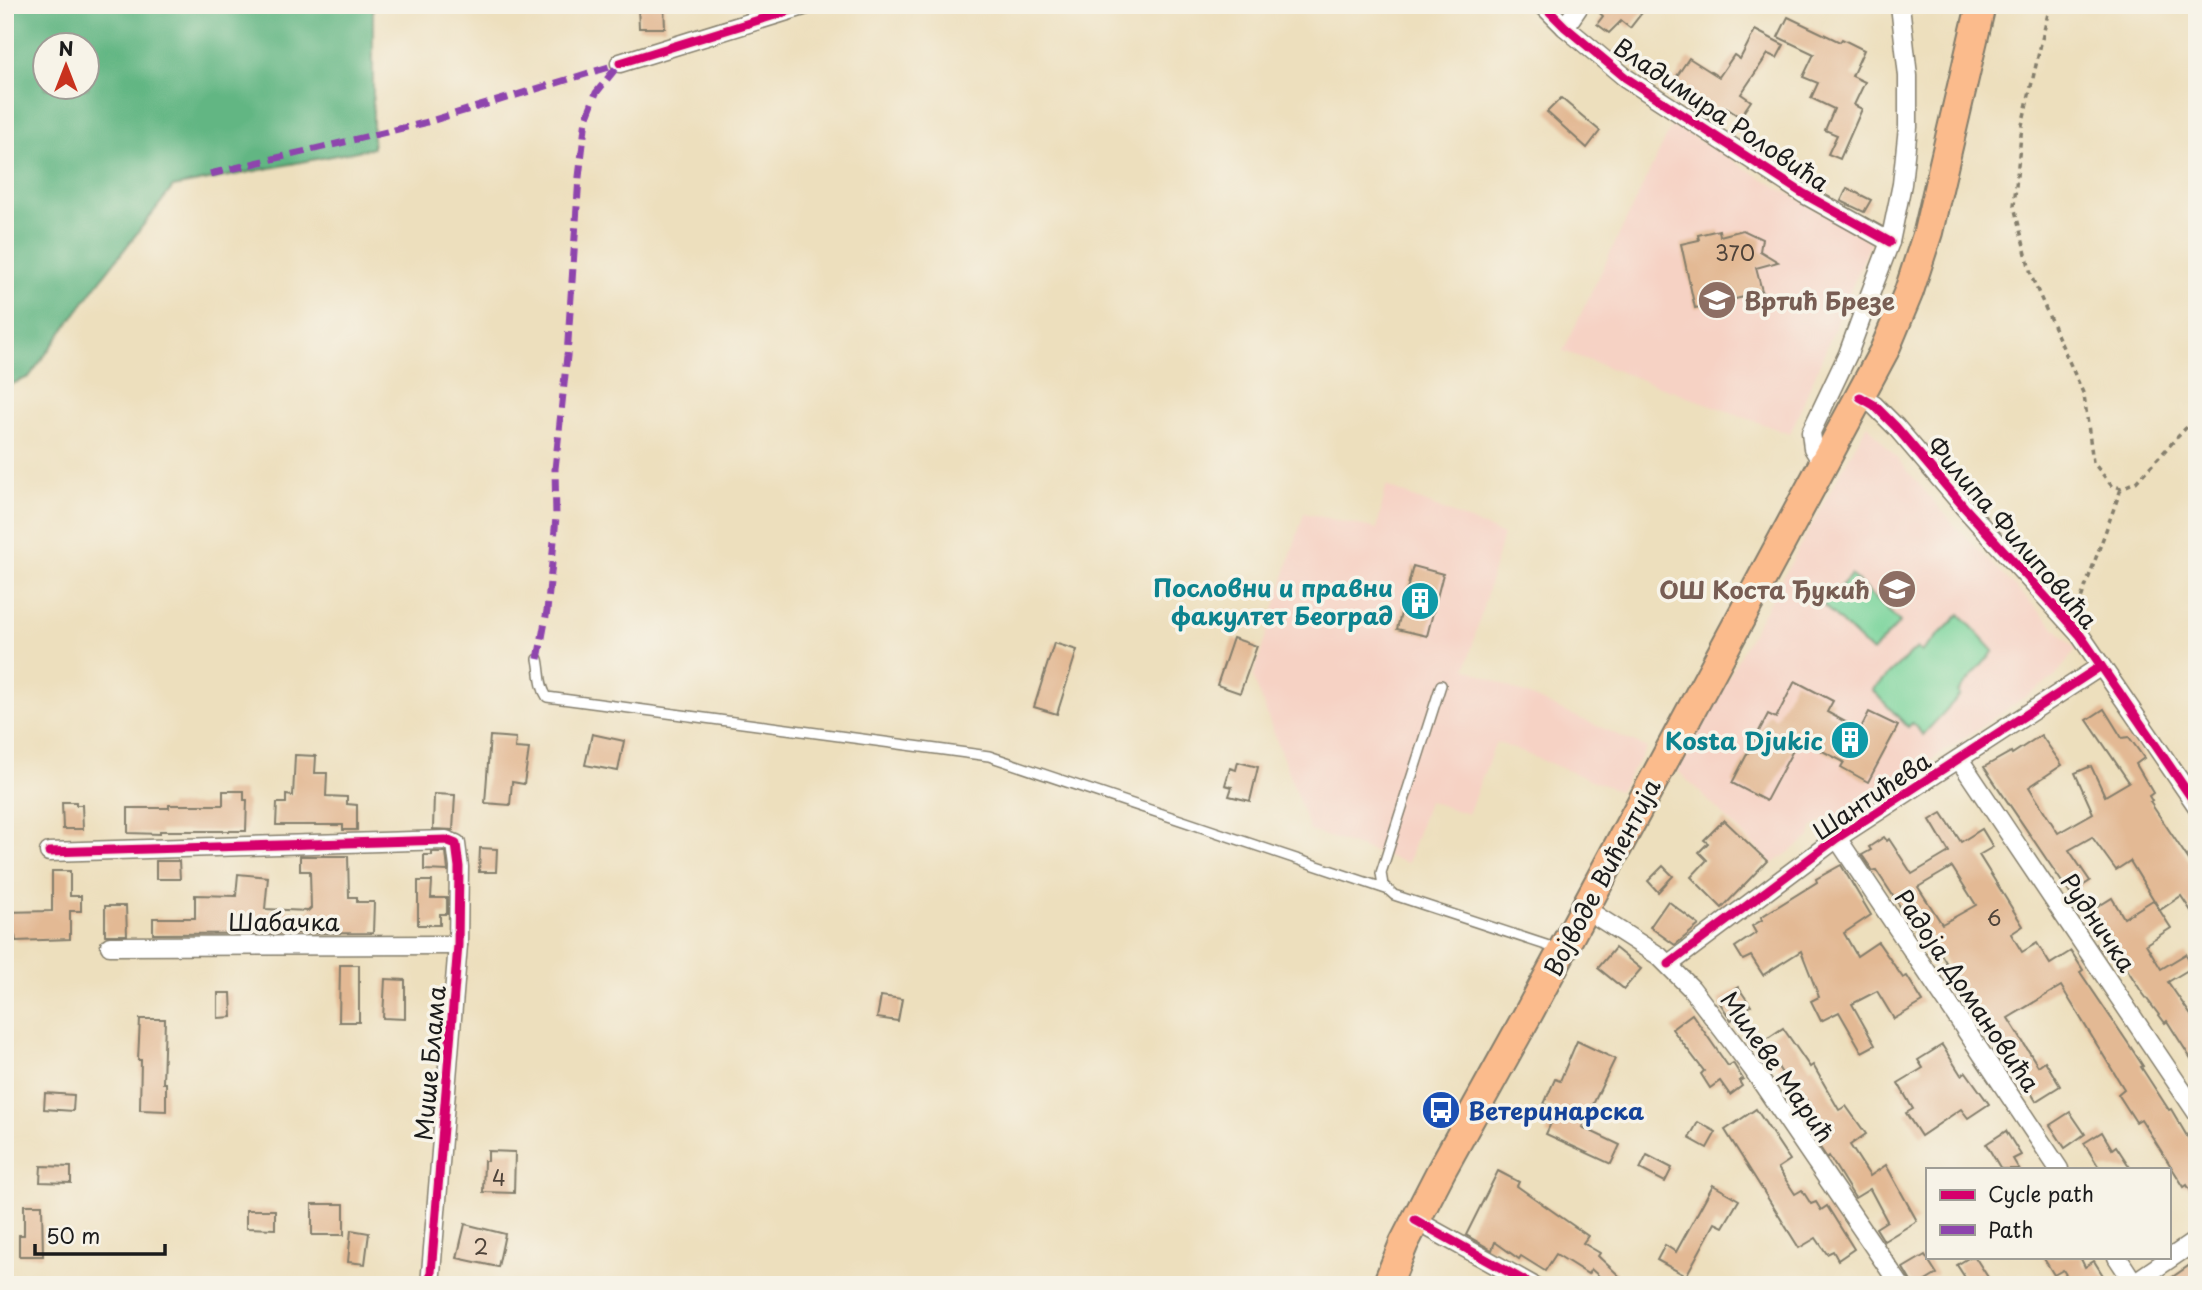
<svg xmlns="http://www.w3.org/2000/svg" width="2202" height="1290" viewBox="0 0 2202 1290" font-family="'Playpen Sans',sans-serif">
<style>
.built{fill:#f6d2c4}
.green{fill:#79d49b;stroke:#4a785c;stroke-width:2}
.forest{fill:#62b683;stroke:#3f6950;stroke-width:2;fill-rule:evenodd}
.building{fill:#e3b994;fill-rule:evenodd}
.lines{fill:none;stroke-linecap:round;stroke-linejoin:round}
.lane-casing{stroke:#847e6c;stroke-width:12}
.street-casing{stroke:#847e6c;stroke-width:21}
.primary-casing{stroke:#847e6c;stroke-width:32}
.path{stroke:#847e6c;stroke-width:3.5;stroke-dasharray:5 5;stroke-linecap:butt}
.lane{stroke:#fff;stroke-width:9}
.street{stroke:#fff;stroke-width:18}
.primary{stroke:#fbbb8c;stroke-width:28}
.quiet{stroke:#8e44ad;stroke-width:7;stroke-dasharray:14 7;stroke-linecap:butt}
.cycleway-casing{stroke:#f7f3e8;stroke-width:13}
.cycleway{stroke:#d6006c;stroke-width:9}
.labels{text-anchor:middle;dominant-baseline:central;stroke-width:7;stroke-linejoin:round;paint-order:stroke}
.number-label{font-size:21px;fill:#4e433a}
.street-label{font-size:24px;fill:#1c1c1c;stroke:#f7f3e8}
.education-label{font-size:24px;font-weight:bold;fill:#785e54;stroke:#f7f3e8;text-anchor:start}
.culture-label{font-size:24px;font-weight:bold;fill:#0d838f;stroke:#f7f3e8;text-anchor:end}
.transit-label{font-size:24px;font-weight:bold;fill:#164399;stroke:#f7f3e8;text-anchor:start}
</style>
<rect width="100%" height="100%" fill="#f7f3e8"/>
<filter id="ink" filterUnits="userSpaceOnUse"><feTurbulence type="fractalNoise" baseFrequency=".0143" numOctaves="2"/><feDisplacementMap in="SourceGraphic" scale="14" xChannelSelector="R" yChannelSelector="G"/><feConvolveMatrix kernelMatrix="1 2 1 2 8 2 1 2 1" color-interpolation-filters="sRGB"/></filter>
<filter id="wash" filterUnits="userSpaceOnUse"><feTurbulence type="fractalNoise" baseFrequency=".00686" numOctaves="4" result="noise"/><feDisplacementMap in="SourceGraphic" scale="28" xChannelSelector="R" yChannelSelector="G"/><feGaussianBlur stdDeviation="1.57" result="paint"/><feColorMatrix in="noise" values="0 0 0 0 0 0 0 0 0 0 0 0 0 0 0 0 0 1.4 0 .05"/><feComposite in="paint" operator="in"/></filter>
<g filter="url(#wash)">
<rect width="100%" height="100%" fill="#eddfbd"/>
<g class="built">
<path d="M1672,125L1871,242L1790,434L1563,351Z"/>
<path d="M1867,424L1957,528L2076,649L2055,677L1842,820L1828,818L1812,828L1810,837L1773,864L1677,770Z"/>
<path d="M1386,486L1503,535L1466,668L1647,748L1619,791L1496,742L1468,814L1428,801L1408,863L1310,831L1253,677L1304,513L1377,529Z"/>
</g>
<g class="green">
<path d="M1851,575L1900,622L1872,652L1823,605Z"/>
<path d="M1960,614L1994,651L1958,692L1960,695L1923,735L1912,723L1908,727L1872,690L1917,648L1921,652Z"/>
</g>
<path class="forest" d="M5,5H373V148L173,187L99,282L29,377L5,387ZM46,46H88V88H46Z"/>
<g id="blocks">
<g class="building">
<path d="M638,5H664L665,28H639Z"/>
<path d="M1591,5H1648L1630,28L1621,21L1609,33L1597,24L1603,16Z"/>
<path d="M1788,17L1840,42L1842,39L1864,50L1852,76L1865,82L1854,105L1862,109L1840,159L1828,154L1837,135L1825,130L1834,109L1811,98L1818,83L1803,77L1814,54L1778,37Z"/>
<path d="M1755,30L1784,45L1777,58L1768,54L1741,94L1751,101L1740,117L1725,107L1714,122L1701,113L1703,109L1698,106L1699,104L1671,85L1689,58L1719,77L1734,55L1740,59Z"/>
<path d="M1561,98L1600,131L1587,148L1547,112Z"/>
<path d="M1847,188L1871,200L1864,212L1841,201Z"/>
<path d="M1719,230L1720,236L1743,230L1762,239L1760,251L1778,262L1756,268L1762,291L1752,292L1753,295L1695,308L1681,244L1699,240L1698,235Z"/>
<path d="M1413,566L1443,574L1427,636L1397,629Z"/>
<path d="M1233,638L1257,646L1240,693L1217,685Z"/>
<path d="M1054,643L1077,650L1057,714L1034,707Z"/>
<path d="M1795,681L1833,701L1827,712L1860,730L1869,712L1898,726L1868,782L1841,767L1844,762L1799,739L1766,801L1732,783L1768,714L1776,718Z"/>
<path d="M2104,709L2122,738L2129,737L2144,758L2136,764L2153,793L2149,796L2152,801L2150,802L2197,872V920L2181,896L2160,910L2130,861L2116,870L2092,837L2069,850L2090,881L2070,894L1984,767L2011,752L2012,754L2041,735L2062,765L2029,787L2058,833L2093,813L2075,773L2091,766L2105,796L2129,782L2087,720Z"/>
<path d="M592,734L624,741L618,771L585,765Z"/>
<path d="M490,736L516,738L515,748L529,749L524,784L512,782L510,805L485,803Z"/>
<path d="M295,755L316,756L315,773H327L326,796L347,797V804L357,805V830H343V825H276L277,803H286V795L293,796Z"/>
<path d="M1238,762L1258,767L1250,801L1229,796L1232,787L1225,785L1230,768L1236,770Z"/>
<path d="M223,791H244V800H247L246,831H160V834L128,833V808H169V805H223Z"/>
<path d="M434,794L455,795L453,830L433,829Z"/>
<path d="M62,802H76V805H82L83,829H63Z"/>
<path d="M1942,813L1961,842L1982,829L1993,847L1979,855L2023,926L2011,934L2022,952L2037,943L2050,964L2071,951L2083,970L2080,972L2128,1043L2143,1066L2141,1067L2169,1110L2171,1109L2197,1153V1201L2187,1185L2184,1187L2141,1119L2136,1122L2118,1094L2124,1089L2061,986L2008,1018L2038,1066L2045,1061L2060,1086L2036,1101L2014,1065L2011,1066L1993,1037L1990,1039L1962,997L1960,998L1948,978L1953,974L1923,924L1915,929L1876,870L1873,871L1862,855L1871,850L1869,847L1884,837L1887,841L1889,839L1912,874L1949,852L1930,820ZM1952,867L1976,905L1942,924L1918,887Z"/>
<path d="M1724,820L1767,861L1722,908L1691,877L1707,860L1699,852L1708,843L1704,840Z"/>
<path d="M480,848L497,849L496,872H479Z"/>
<path d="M432,852H446L448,871L424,870V855H432Z"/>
<path d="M300,856H348L349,897H357V902H374L373,933L153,934V918H195V895L236,896L238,874L268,877L265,909L308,911L311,908L310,871H300Z"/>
<path d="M156,861H179L180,879H156Z"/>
<path d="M1841,865L1871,915L1844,933L1857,956L1878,942L1903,978L1907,976L1923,1002L1894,1019L1877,991L1852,1004L1875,1045L1862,1052L1839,1012L1821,1021L1811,1001L1819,997L1801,951L1763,975L1751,956L1743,960L1735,947L1756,933L1752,926L1762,920L1761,917L1817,882L1816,879Z"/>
<path d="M1663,866L1673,876L1658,892L1648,881Z"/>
<path d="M52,871H70V896H81V911H70V939L16,941L15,936H5V912L52,911Z"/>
<path d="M418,881H432L431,898H447V914H440V925H418Z"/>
<path d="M2112,898L2124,918L2153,900L2171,928L2146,944L2161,969L2186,954L2193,967L2168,982L2197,1024V1068L2167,1021L2165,1023L2141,991L2102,930L2094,934L2083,916Z"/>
<path d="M1668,901L1699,925L1675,945L1650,927Z"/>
<path d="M105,906H126L127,935H105Z"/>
<path d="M1615,948L1641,969L1624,989L1598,968Z"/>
<path d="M340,965H359V1022H339Z"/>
<path d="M385,979L405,980V1019L383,1018Z"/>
<path d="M1738,987L1751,1006L1731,1020L1718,1000Z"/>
<path d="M218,993H231L232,1017L218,1018Z"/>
<path d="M881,996L902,999L898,1021L877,1018Z"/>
<path d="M1692,1014L1728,1066L1733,1063L1743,1079L1739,1081L1742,1086L1730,1095L1720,1081L1710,1088L1701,1074L1704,1071L1672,1029Z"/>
<path d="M140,1019H165L163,1083H166V1111L140,1110L141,1060H138Z"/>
<path d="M1783,1028L1810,1067L1813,1065L1839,1110L1846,1106L1866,1134L1850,1145L1870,1176L1886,1165L1917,1221L1884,1241L1876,1228L1887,1221L1870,1189L1855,1198L1829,1156L1827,1158L1817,1143L1825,1138L1806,1100L1801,1103L1762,1042Z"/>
<path d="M1577,1041L1615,1059L1582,1127L1620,1145L1611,1164L1546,1134L1557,1110L1544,1104L1555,1079L1560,1081Z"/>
<path d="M1942,1045L1961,1075L1966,1072L1989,1104L1968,1118L1961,1109L1921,1136L1906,1113L1913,1109L1898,1083L1923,1068L1918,1060Z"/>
<path d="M45,1093L74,1095L73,1111L44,1109Z"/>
<path d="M1756,1109L1790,1160L1778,1168L1795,1194L1802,1190L1811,1204L1816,1202L1821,1210L1827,1206L1854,1249L1838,1260L1833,1251L1827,1254L1816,1238L1799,1248L1725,1130Z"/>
<path d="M2070,1112L2085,1134L2065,1148L2050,1125Z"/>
<path d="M1698,1122L1716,1132L1707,1148L1689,1138Z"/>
<path d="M2006,1131L2021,1155L2013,1159L2019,1169H2001L1986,1144Z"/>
<path d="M2102,1132L2112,1149L2116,1146L2131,1169H2100L2084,1143Z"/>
<path d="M488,1151L515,1152L514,1193L483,1192L484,1161H488Z"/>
<path d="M1647,1155L1672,1168L1665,1182L1640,1169Z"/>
<path d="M41,1166L71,1167V1183L40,1182Z"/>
<path d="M1498,1171L1519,1182L1517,1186L1588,1236L1583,1243L1600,1253L1598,1256L1629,1285H1609L1591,1269L1588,1274L1556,1254L1545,1271L1521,1256L1519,1259L1495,1242L1492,1250L1466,1235Z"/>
<path d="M1713,1185L1739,1200L1723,1227L1715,1223L1686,1276L1657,1260L1665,1245L1676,1252Z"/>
<rect x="312" y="1204" width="32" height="31"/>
<path d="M24,1205H42L43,1256H19V1235H24Z"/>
<path d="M246,1210H275V1229L246,1228Z"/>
<path d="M465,1224L505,1234L498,1267L457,1258Z"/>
<path d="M351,1230L369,1233L365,1264L348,1262Z"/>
<path d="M1925,1255L1937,1274L1919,1285H1913L1903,1268Z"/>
<path d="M1970,1257H1975L1993,1285H1970L1957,1265Z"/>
<path d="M2043,1257H2085L2081,1259L2085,1267L2094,1261L2109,1285H2073L2063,1270L2054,1275Z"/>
<path d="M2197,1260V1285H2161Z"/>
</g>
</g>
</g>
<g filter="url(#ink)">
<use href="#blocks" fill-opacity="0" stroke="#847e6c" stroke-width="2"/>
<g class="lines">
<g class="lane-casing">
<g id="lane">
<path d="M538,659C541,672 539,685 547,697L989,756L1386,889"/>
<path d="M1441,685L1381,873L1383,885L1394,895L1558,949"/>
</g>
</g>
<g class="street-casing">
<g id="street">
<path d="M1543,5L1565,27L1626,78L1804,194L1890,242"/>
<path d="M1565,27L1580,5"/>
<path d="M620,63L807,5"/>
<path d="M1860,397L1874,405L1896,427L1964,507L2080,635L2197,806"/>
<path d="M1823,464L1813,448L1811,432L1848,354L1869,297L1890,242L1902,184L1908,127V76L1900,5"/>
<path d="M1959,759L2197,1113"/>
<path d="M1837,838L2059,1169"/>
<path d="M49,852L446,840L456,844L459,867L458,945L430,1285"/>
<path d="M1584,908L1659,956L1691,988L1752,1068L1900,1285"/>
<path d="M110,946L458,945"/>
<path d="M1669,964L1837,838L2101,666"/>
<path d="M1415,1220L1532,1285"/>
<path d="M2117,1257L2134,1283"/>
<path d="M2131,1285L2197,1240"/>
</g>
</g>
<g class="primary-casing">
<path id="primary" d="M1387,1285L1404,1243L1441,1171L1527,1016L1884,351L1909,291L1928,232L1981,5"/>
</g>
<g class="path">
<path d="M2050,5L2022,125L2014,206L2032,278L2084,395L2093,462L2111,485L2121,488L2136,482L2197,416"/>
<path d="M2078,607L2121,489"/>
</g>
<use href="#lane" class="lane"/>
<use href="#street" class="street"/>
<use href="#primary" class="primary"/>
<g class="quiet">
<path d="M210,174L424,123L619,64"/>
<path d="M538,659L547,611L552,563L556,517L555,469L567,356L579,177L586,119L596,93L620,63"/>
</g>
<g class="cycleway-casing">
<g id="cycleway">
<path d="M1543,5L1565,27L1626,78L1804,194L1890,242"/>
<path d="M620,63L807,5"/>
<path d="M1860,397L1874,405L1896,427L1964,507L2080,635L2197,806"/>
<path d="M49,852L446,840L456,844L459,867L458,945L430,1285"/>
<path d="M1669,964L1837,838L2101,666"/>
<path d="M1415,1220L1532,1285"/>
</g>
</g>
<use href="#cycleway" class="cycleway"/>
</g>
</g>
<defs>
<g id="school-disc" transform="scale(2.0125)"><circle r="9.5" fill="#8d6e63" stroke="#f7f3e8"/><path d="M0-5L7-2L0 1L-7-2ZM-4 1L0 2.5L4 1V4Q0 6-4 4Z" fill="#fff"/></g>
<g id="building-disc" transform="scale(2.0125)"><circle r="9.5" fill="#0f9aa8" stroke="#f7f3e8"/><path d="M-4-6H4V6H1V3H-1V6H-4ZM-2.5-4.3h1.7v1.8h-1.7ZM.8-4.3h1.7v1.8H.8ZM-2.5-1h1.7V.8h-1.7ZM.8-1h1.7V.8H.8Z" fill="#fff"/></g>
<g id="bus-disc" transform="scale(2.0125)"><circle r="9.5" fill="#1a4fb4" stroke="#f7f3e8"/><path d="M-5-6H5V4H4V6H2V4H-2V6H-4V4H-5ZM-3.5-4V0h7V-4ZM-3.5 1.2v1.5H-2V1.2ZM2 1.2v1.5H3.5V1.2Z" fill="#fff"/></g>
</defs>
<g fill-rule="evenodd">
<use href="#school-disc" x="1717" y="300"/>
<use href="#school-disc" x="1897" y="589"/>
<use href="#building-disc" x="1420" y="601"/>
<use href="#building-disc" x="1850" y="740"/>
<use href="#bus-disc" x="1441" y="1110"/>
</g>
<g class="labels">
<g class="number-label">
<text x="1735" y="252">370</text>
<text x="1994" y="917">6</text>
<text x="499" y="1177">4</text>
<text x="481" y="1246">2</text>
</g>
<g class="street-label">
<text transform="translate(1722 114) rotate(34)">Владимира Роловића</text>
<text transform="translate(2013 532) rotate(49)">Филипа Филиповића</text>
<text transform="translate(1871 795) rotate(-34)">Шантићева</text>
<text transform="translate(1601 877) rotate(-62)">Војводе Вићентија</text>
<text x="284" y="921">Шабачка</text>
<text transform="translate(2099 922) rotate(56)">Рудничка</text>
<text transform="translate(1968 990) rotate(56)">Радоја Домановића</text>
<text transform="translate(429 1063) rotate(-85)">Мише Блама</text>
<text transform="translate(1778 1066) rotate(55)">Милеве Марић</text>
</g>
<g class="education-label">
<text x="1744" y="300">Вртић Брезе</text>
<text x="1870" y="589" text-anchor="end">ОШ Коста Ђукић</text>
</g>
<g class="culture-label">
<text x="1393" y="587">Пословни и правни<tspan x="1393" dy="28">факултет Београд</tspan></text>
<text x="1823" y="740">Kosta Djukic</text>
</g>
<g class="transit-label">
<text x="1468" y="1110">Ветеринарска</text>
</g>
</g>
<rect width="2202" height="1290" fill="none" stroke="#f7f3e8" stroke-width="28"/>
<rect x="1926" y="1168" width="245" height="91" fill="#f7f3e8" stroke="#9f9d96" stroke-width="2"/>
<rect x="1940" y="1190" width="35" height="10" fill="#d6006c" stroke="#9f9d96" stroke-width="2"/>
<text x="1988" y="1202" font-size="21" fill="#1c1c1c">Cycle path</text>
<rect x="1940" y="1225" width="35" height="10" fill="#8e44ad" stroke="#9f9d96" stroke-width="2"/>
<text x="1988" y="1238" font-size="21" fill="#1c1c1c">Path</text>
<g transform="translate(66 66)"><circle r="33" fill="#f7f3e8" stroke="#9f9d96" stroke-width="2"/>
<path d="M0-5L12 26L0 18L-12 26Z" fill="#c8321e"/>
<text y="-10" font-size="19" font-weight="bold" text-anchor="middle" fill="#1c1c1c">N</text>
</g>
<path d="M35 1244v10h130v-10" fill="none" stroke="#1c1c1c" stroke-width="3.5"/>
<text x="46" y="1244" font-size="21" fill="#1c1c1c" stroke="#f7f3e8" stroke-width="5" paint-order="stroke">50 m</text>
</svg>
